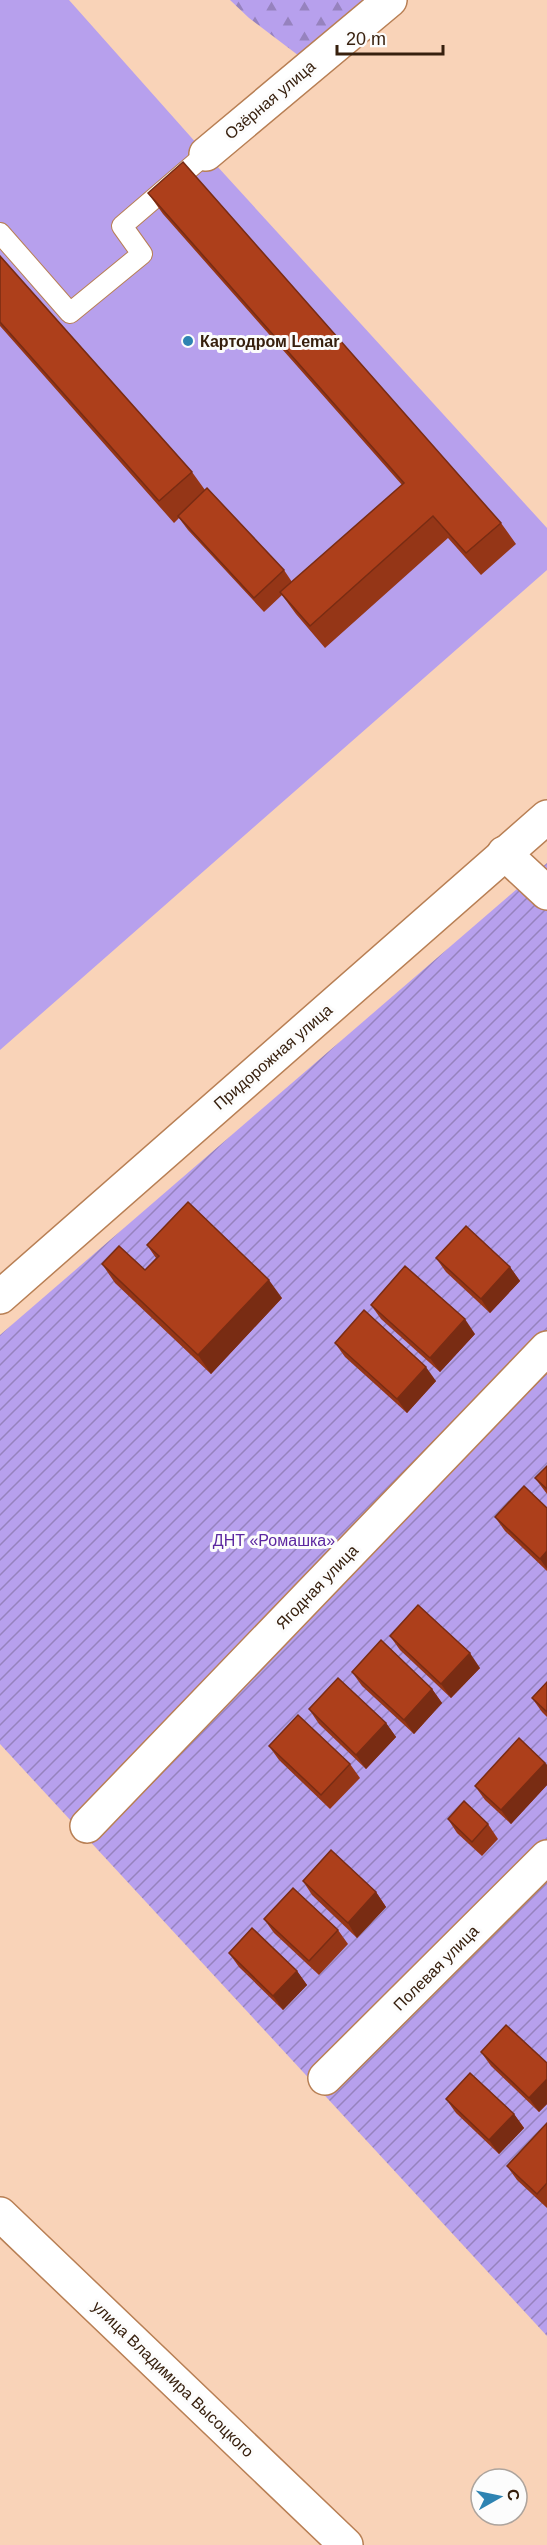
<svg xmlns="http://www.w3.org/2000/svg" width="547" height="2545" viewBox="0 0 547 2545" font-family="Helvetica,sans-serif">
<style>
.green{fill:#b7a0ed}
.forest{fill:url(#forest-firs)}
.garden{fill:url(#garden-furrows)}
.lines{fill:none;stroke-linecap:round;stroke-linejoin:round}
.service-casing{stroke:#b87f54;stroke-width:22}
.minor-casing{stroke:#b87f54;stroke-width:36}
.service{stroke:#fff;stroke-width:20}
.minor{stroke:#fff;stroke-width:33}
.wall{fill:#953617}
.shaded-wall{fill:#792c13}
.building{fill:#ad3f1b;stroke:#792c13;stroke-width:1.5}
.poi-dot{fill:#2e83b2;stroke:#fcfcfc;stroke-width:2}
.labels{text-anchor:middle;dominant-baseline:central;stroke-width:6;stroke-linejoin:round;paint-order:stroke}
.street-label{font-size:16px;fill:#37200e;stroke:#fcfcfc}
.poi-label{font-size:16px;font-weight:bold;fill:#37200e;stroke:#fcfcfc;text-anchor:start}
.park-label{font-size:16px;fill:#5c27a0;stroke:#fcfcfc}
</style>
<defs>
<pattern id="forest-firs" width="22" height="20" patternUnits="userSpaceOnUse" patternTransform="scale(1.5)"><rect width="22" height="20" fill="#b7a0ed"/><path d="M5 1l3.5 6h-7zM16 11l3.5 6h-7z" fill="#9682be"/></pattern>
<pattern id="garden-furrows" width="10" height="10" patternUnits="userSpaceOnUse" patternTransform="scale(1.5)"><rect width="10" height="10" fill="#b7a0ed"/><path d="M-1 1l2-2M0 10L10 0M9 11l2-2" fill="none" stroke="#9682be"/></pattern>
</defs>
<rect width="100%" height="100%" fill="#f9d3b8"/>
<path class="green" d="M0,0H69L206,154L547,528V570L0,1050Z"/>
<path class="forest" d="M230,0H390L311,65L249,18Z"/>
<path class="garden" d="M547,863V2336L0,1744V1335Z"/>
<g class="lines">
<g class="service-casing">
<path id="service" d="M0,233L70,313L142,254L122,226L206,154"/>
</g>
<g class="minor-casing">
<g id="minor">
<path d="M206,154L390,0"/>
<path d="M504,853L547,893"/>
<path d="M0,1297L547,817"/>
<path d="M87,1826L547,1348"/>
<path d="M325,2078L547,1857"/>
<path d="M0,2214L346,2545"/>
</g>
</g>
<use href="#service" class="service"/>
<use href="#minor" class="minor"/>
</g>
<g class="wall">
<path d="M148,193L501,523L516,544L481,575L448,538L325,648L296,614L282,595L264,612L188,530L179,518L174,523L0,326V256L192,472L205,490L284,570L292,582L402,485L163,214Z"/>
<path d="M147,1245L282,1298L211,1374L115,1283L102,1264L145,1270L156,1258Z"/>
<path d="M436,1258L510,1267L520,1281L490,1313L446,1272Z"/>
<path d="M371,1305L475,1334L440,1372L381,1319Z"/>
<path d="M335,1343L436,1381L407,1413L345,1357Z"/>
<path d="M547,1466V1494L535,1478Z"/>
<path d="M547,1508V1571L505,1531L495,1517Z"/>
<path d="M390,1636L480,1668L451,1698L400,1650Z"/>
<path d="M352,1672L432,1689L442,1703L414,1734L362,1686Z"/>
<path d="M547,1682V1717L542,1712L532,1698Z"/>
<path d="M309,1709L386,1723L396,1737L366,1769L319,1724Z"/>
<path d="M269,1746L350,1764L360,1778L330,1809L279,1760Z"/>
<path d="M545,1763L547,1765V1785L511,1824L485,1800L475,1786Z"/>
<path d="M448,1819L488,1824L498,1839L482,1856L457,1833Z"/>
<path d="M303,1881L376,1892L386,1907L357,1938L312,1895Z"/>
<path d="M264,1919L338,1930L348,1944L319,1975L274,1933Z"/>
<path d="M229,1953L297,1971L307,1985L283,2010L239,1967Z"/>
<path d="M481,2052L547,2063V2104L539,2112L491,2066Z"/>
<path d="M446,2099L514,2114L524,2128L499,2154L456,2113Z"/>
<path d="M547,2123V2208L517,2180L507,2166Z"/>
</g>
<g class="shaded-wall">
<path d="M510,1267L520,1281L490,1313L481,1299Z"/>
<path d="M269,1280L282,1298L211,1374L198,1355Z"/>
<path d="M465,1319L475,1334L440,1372L430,1358Z"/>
<path d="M426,1367L436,1381L407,1413L397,1399Z"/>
<path d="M547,1551V1569L540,1559Z"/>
<path d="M470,1653L480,1668L451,1698L441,1684Z"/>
<path d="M432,1689L442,1703L414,1734L404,1720Z"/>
<path d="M386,1723L396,1737L366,1769L356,1755Z"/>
<path d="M545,1763L547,1765V1785L511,1824L501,1810Z"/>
<path d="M376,1892L386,1907L357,1938L348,1923Z"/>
<path d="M297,1971L307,1985L283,2010L273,1996Z"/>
<path d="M547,2079V2104L539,2112L529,2098Z"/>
<path d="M514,2114L524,2128L499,2154L489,2140Z"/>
</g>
<g class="building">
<path d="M183,162L501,523L466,553L433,516L310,626L280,592L404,483L148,193Z"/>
<path d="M0,256L192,472L159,501L0,322Z"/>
<path d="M207,488L284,570L254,598L178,516Z"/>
<path d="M188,1202L269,1280L198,1355L102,1264L119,1246L145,1270L159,1256L147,1245Z"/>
<path d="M466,1226L510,1267L481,1299L436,1258Z"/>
<path d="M405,1266L465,1319L430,1358L371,1305Z"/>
<path d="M364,1310L426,1367L397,1399L335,1343Z"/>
<path d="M547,1466V1489L535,1478Z"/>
<path d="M524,1486L547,1508V1551L540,1559L495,1517Z"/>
<path d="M418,1605L470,1653L441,1684L390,1636Z"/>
<path d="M381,1640L432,1689L404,1720L352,1672Z"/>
<path d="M338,1678L386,1723L356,1755L309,1709Z"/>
<path d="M547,1682V1712L532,1698Z"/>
<path d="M298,1715L350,1764L321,1795L269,1746Z"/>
<path d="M519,1738L545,1763L501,1810L475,1786Z"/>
<path d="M464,1801L488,1824L472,1842L448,1819Z"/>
<path d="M331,1850L376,1892L348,1923L303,1881Z"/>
<path d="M293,1888L338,1930L309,1961L264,1919Z"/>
<path d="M252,1928L297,1971L273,1996L229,1953Z"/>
<path d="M506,2025L547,2063V2079L529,2098L481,2052Z"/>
<path d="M470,2073L514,2114L489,2140L446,2099Z"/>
<path d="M547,2123V2183L537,2194L507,2166Z"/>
</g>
<circle class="poi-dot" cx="188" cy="341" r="6"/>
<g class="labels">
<g class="street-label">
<text transform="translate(270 100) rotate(-40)">Озёрная улица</text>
<text transform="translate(273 1057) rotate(-41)">Придорожная улица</text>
<text transform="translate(317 1587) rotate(-46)">Ягодная улица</text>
<text transform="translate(436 1968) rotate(-45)">Полевая улица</text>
<text transform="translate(173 2379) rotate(44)">улица Владимира Высоцкого</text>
</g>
<g class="poi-label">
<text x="200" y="341">Картодром Lemar</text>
</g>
<g class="park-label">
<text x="274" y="1540">ДНТ «Ромашка»</text>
</g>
</g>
<g transform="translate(499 2497) rotate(81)"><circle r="28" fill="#fcfcfc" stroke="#ada49d" stroke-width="1.5"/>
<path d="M0-4.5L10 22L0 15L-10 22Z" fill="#2e83b2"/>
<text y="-9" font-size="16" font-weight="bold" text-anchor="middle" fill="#37200e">С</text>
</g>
<path d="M337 45v9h106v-9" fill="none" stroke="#37200e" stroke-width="3"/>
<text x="346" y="45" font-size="18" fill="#37200e" stroke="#fcfcfc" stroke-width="4.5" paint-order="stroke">20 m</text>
</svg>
